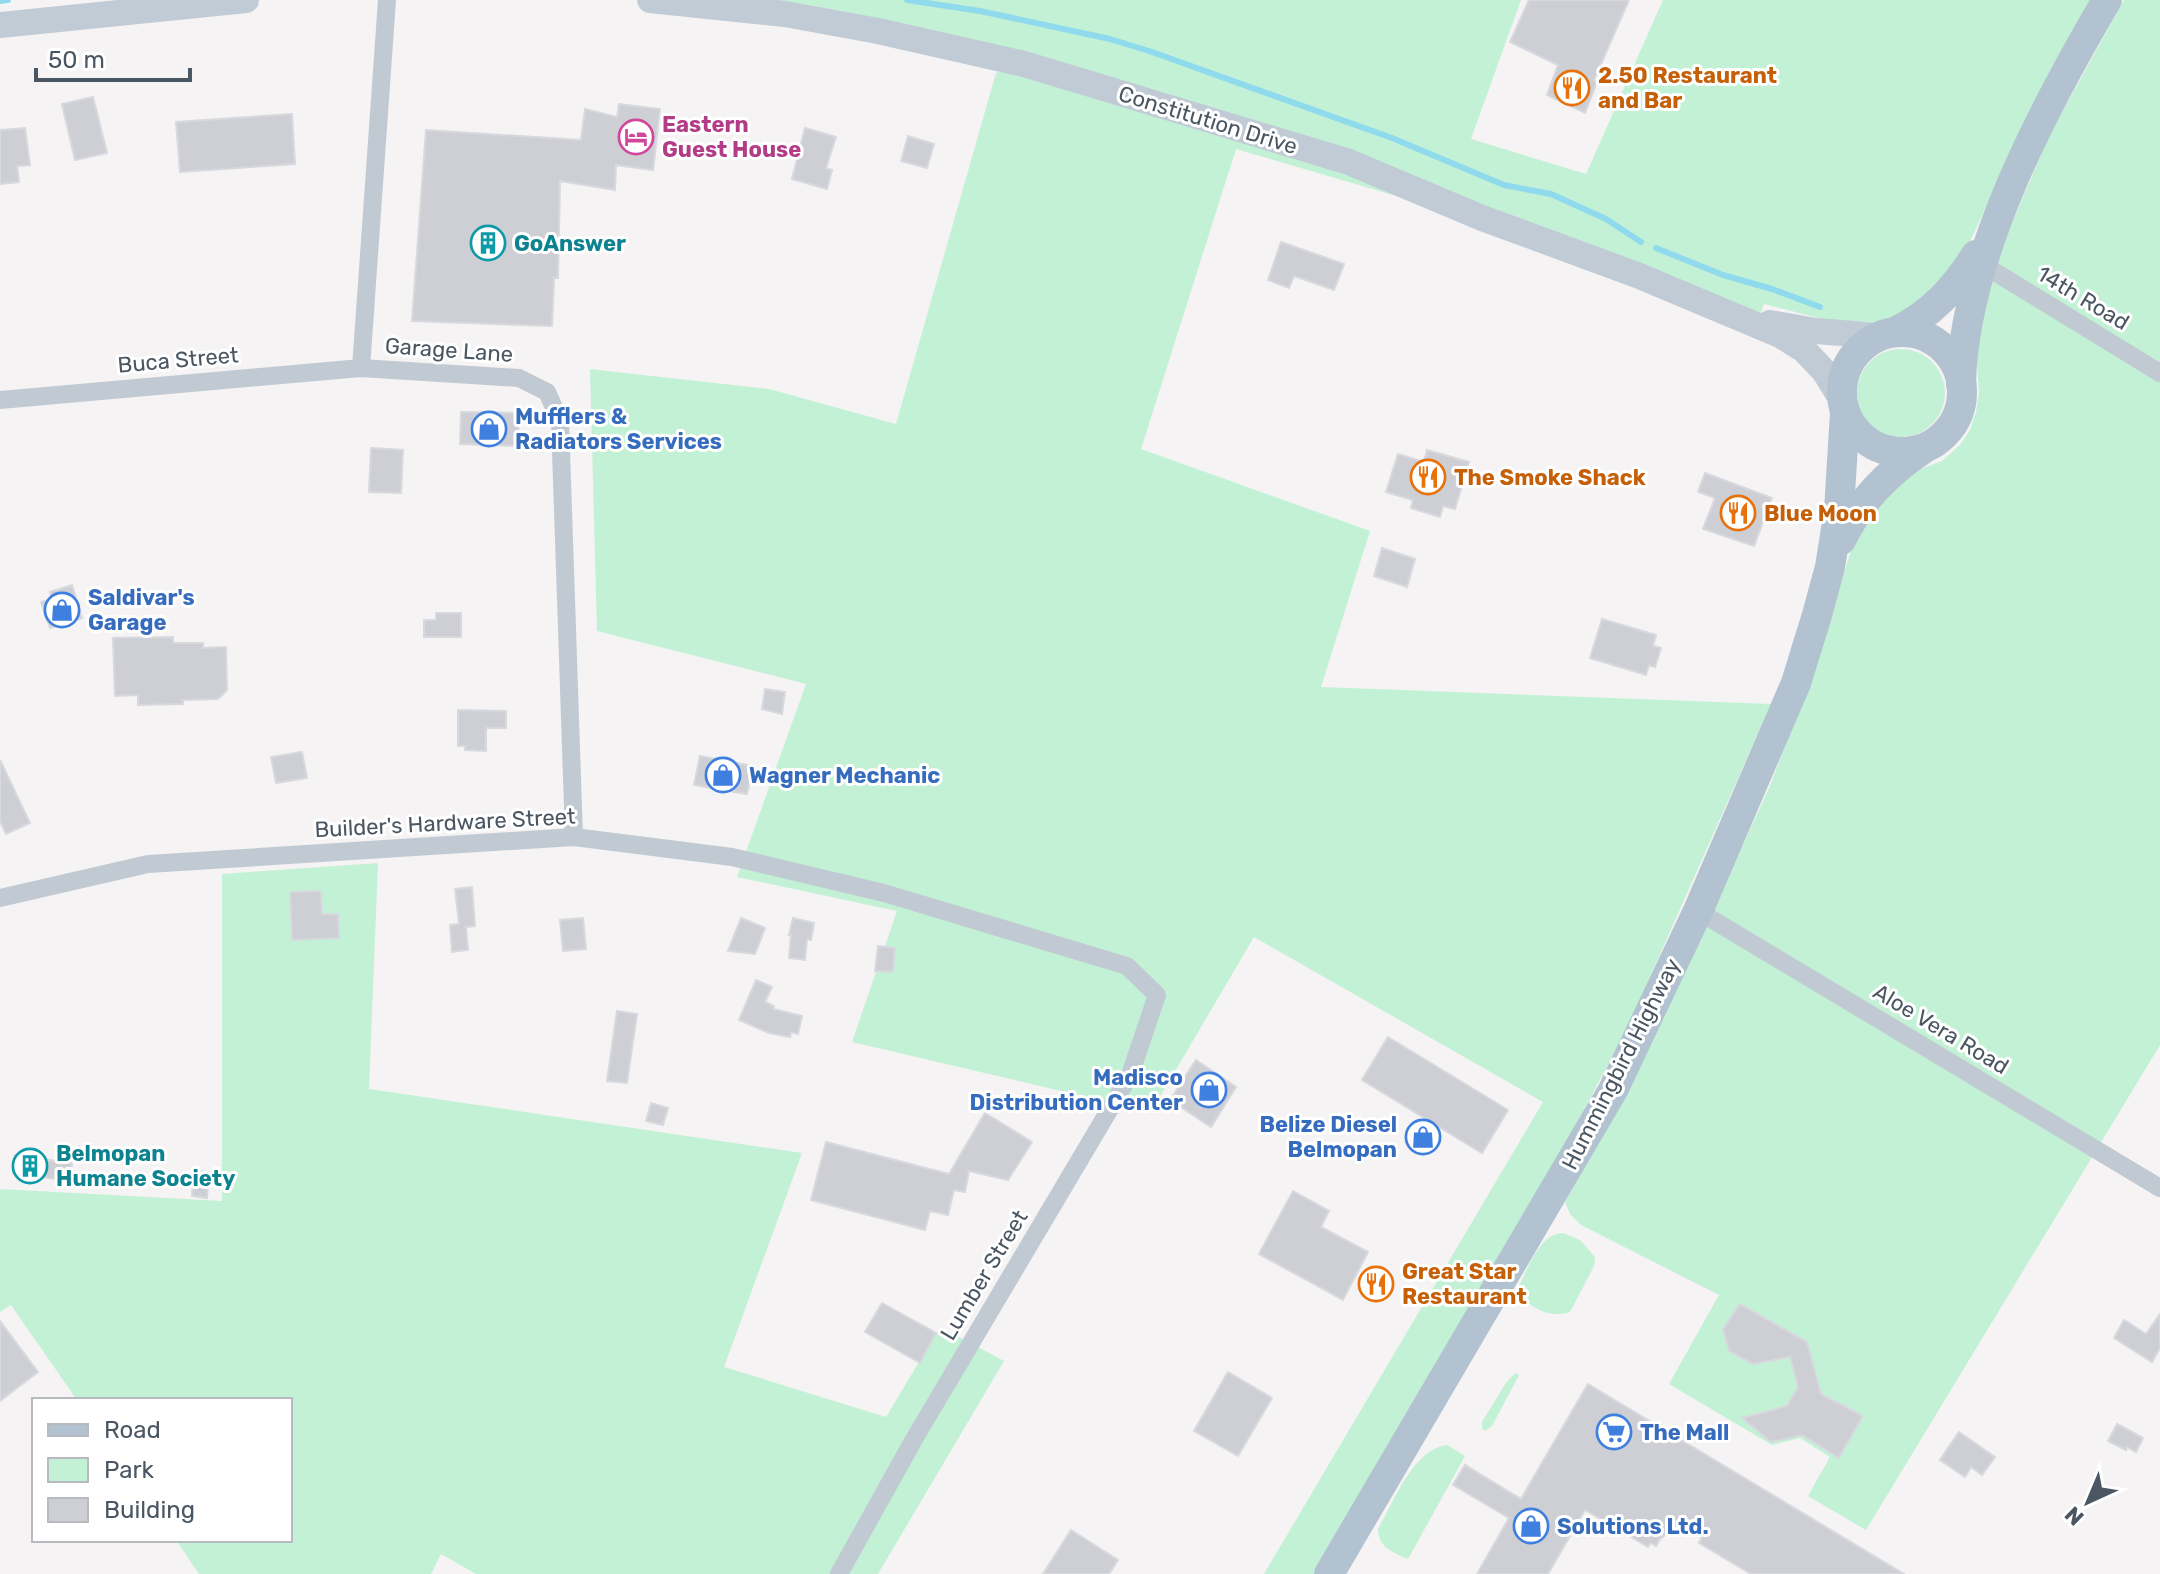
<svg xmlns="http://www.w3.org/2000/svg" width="2160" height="1574" viewBox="0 0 2160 1574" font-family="Rubik,sans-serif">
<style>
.green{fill:#c3f1d5}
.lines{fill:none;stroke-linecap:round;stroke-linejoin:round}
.stream{stroke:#90daee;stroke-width:6}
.building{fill:#cdcfd5;stroke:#d7d9de;stroke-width:2}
.street{stroke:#c1cad2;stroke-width:18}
.secondary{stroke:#c1cbd6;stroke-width:26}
.primary{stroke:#b3c2d1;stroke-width:30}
.labels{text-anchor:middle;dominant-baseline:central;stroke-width:6;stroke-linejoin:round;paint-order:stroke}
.food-label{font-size:22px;font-weight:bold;fill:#c56008;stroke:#fff;text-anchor:start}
.street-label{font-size:22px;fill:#4a5661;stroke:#fff}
.hotel-label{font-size:22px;font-weight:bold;fill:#b23c85;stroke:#fff;text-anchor:start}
.culture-label{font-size:22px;font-weight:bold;fill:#0d838f;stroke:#fff;text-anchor:start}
.shop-label{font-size:22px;font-weight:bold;fill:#366cbe;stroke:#fff;text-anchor:start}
</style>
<rect width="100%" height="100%" fill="#f5f3f3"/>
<g class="green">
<path d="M650,0H1521L1471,139L1586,174L1663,0H2093L2023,129L1956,271L1902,315L1880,322L1830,321L1764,304L1754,332L1468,217L1236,149L1141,449L1370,531L1321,687L1771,704L1625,1033L1566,1143L1314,1574H1264L1543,1102L1254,937L1151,1112L852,1042L897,911L737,877L806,684L597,631L590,369L769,389L896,424L996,73L1022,64Z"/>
<path d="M2124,0H2160V1045L1866,1530L1808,1496L1830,1457L1800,1438L1772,1445L1669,1384L1719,1295L1581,1225L1570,1214L1565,1202L1651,1045L1770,786L1824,640L1852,547L1870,511L1913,472L1942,461L1960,445L1970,430L1976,412L1979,392L1975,339L1988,279L2049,136Z"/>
<circle cx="1901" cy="393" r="44"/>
<path d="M378,863L369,1089L802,1153L724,1367L886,1417L940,1327L1004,1361L878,1574H476L441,1554L431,1574H199L176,1540H290V1400H77L11,1305L0,1312V1189L222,1201V874Z"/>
<path d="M1563,1233L1580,1240L1595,1257L1594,1266L1570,1312C1550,1319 1528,1308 1517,1290C1528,1270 1538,1234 1563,1233Z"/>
<path d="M1515,1373L1519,1375L1492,1426L1485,1431L1482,1428V1422L1506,1383Z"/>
<path d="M1447,1445L1465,1456L1408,1559C1392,1552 1379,1548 1378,1529C1393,1503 1414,1448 1447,1445Z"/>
</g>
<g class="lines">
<g class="stream">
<path d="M907,0L980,11L1110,39L1152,52L1392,138L1504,185L1551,194L1606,219L1641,242"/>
<path d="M0,1L8,0"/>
<path d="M1656,248L1723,275L1772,289L1820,307"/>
</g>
</g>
<g class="building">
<path d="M1529,0H1629L1594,80L1597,82L1585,113L1547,95L1558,65L1510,42Z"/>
<path d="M93,97L107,153L75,160L62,104Z"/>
<path d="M619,104L660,109L653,170L616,165L615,190L560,181L558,278H554L552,326L412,321L426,130L581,140L585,109L617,117Z"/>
<path d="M292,114L295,164L180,172L176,122Z"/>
<path d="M25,128L30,165L17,166L19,182L0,184V130Z"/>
<path d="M805,128L836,137L826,168L832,170L827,189L792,179Z"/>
<path d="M908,136L934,144L927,168L901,161Z"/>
<path d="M1281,242L1344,264L1334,290L1294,276L1289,288L1268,280Z"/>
<path d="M461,412L519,413L518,446L460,444Z"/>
<path d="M371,448L403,450L401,493L369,492Z"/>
<path d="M1427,450L1469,462L1455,509L1443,506L1440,517L1411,508L1413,500L1386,492L1398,454L1424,462Z"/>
<path d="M1705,473L1772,498L1754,546L1703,529L1715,498L1698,492Z"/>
<path d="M1382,548L1415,559L1407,587L1374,576Z"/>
<path d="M72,585L82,618L50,628L41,602L52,599L50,592Z"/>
<path d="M436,613H461V637H424V620H436Z"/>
<path d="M1602,619L1656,635L1653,646L1661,648L1655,667L1649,665L1646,675L1590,658Z"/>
<path d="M173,637V643H203V648L226,647L227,690L218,699L183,700V704L138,705V695L115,696L113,638Z"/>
<path d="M765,689L785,692L782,714L762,709Z"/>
<path d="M458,710L506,711V728H486V751L465,750V746H458Z"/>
<path d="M302,752L307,778L276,783L271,757Z"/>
<path d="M700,756L753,766L747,794L694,785Z"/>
<path d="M0,760L30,823L6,834L0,821Z"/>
<path d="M472,887L475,926L466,927L468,950L452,952L450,925L459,924L455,889Z"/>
<path d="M321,891L322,914H338L339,938L292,940L290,892Z"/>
<path d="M583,918L586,949L563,951L560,920Z"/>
<path d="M741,918L765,928L755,954L728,951Z"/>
<path d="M793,918L814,923L811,940L807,939L805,960L789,958L791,935H789Z"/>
<path d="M878,946L895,948L893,972L875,971Z"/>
<path d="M756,980L772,987L765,1002L774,1006L773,1009L802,1016L798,1034L791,1032L790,1037L769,1033L739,1020Z"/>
<path d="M617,1011L637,1014L627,1083L607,1081Z"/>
<path d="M1388,1037L1508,1110L1482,1153L1362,1080Z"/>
<path d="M1196,1060L1236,1087L1211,1127L1170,1100Z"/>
<path d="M651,1103L668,1108L663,1125L646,1121Z"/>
<path d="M985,1113L1032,1142L1008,1180L969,1171L965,1192L954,1190L948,1215L930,1211L925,1230L811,1200L826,1142L949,1174Z"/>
<path d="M15,1155L72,1163L70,1181L13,1173Z"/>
<path d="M194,1171L209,1172L207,1198L192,1196Z"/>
<path d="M1293,1191L1329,1211L1321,1227L1368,1252L1343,1300L1259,1254Z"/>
<path d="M882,1303L936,1333L920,1363L865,1332Z"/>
<path d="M1740,1304L1807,1342L1821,1394L1863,1416L1839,1458L1802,1435L1771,1442L1742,1418L1787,1406L1798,1387L1790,1357L1753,1364L1729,1351L1723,1329Z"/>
<path d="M2160,1314V1348L2152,1362L2114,1338L2124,1320L2146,1334Z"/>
<path d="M0,1321L38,1372L0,1401Z"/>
<path d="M1228,1372L1272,1398L1238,1456L1194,1431Z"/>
<path d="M1588,1384L1904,1574H1751L1699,1543L1702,1538L1679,1524L1660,1539L1656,1546L1651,1543L1648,1547L1585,1510L1548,1574H1477L1509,1518L1453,1485L1465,1465L1521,1499Z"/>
<path d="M2117,1424L2143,1438L2136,1452L2127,1447L2126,1450L2108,1441Z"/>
<path d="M1959,1432L1995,1457L1982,1475L1971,1467L1965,1477L1940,1460Z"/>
<path d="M1071,1530L1118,1560L1109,1574H1043Z"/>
</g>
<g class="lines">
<g class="street">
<path d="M1982,264L2160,373"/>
<path d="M361,368L387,0"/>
<path d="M0,400L361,368L519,378L547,392L560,421L574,837"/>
<path d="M0,898L148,864L574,837L732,857L884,893L1127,966L1157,995L1130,1075L913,1441L839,1574"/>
<path d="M1698,911L2160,1188"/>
</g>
<g class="secondary">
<path d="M650,0L785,14L878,31L1024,64L1349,162L1482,218L1637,275L1780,335L1804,350L1824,371L1842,400"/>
<path d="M0,25L246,0"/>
<path d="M1770,323L1816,331L1879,336"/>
</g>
<g class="primary">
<path d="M1895,332C1932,314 1954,289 1976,255"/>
<circle cx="1902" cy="392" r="60"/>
<path d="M1961,384C1964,256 2043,109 2107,0"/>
<path d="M1841,540C1861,500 1886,474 1923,449"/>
<path d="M1329,1574L1613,1090L1698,911L1796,683L1817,615L1830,567L1839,510L1845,413"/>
</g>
</g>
<defs>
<g id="restaurant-ring" transform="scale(1.8)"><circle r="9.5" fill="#fff" stroke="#e8710a" stroke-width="1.5"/><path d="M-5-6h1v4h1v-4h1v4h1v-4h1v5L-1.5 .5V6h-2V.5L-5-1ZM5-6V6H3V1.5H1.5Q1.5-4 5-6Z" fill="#e8710a"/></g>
<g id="hotel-ring" transform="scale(1.8)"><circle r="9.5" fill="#fff" stroke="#d1479c" stroke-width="1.5"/><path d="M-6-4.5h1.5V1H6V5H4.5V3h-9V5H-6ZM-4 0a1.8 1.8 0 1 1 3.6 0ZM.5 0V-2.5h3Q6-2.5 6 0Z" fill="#d1479c"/></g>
<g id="building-ring" transform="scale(1.8)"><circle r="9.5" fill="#fff" stroke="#0f9aa8" stroke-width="1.5"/><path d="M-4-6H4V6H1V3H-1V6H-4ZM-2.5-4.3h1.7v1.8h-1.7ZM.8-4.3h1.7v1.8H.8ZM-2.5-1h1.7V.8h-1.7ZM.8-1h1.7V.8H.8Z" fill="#0f9aa8"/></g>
<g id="shop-ring" transform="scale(1.8)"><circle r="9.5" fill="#fff" stroke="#3f7fe0" stroke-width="1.5"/><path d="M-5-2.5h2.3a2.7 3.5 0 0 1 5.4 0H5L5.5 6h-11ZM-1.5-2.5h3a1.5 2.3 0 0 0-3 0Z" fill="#3f7fe0"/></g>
<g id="supermarket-ring" transform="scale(1.8)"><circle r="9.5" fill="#fff" stroke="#3f7fe0" stroke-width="1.5"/><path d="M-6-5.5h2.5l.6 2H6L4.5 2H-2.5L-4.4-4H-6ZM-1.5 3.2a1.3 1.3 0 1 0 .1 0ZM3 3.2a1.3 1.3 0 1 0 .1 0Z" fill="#3f7fe0"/></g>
</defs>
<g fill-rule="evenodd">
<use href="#restaurant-ring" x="1572" y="88"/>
<use href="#hotel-ring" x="636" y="137"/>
<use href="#building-ring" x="488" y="243"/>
<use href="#shop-ring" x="489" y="429"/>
<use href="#restaurant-ring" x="1428" y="477"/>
<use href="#restaurant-ring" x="1738" y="513"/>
<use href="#shop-ring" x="62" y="610"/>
<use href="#shop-ring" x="723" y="775"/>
<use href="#shop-ring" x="1209" y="1090"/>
<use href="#shop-ring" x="1423" y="1137"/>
<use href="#building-ring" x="30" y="1166"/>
<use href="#restaurant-ring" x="1376" y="1284"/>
<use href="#supermarket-ring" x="1614" y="1432"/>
<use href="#shop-ring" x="1531" y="1526"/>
</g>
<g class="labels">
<g class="food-label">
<text x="1598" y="75">2.50 Restaurant<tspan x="1598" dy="25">and Bar</tspan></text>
<text x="1454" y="477">The Smoke Shack</text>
<text x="1764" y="513">Blue Moon</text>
<text x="1402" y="1271">Great Star<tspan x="1402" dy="25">Restaurant</tspan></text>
</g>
<g class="street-label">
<text transform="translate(1208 120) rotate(17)">Constitution Drive</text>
<text transform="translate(2083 298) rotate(31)">14th Road</text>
<text transform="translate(449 350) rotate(4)">Garage Lane</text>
<text transform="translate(178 360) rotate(-5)">Buca Street</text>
<text transform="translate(445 823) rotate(-3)">Builder's Hardware Street</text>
<text transform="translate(1941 1029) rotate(31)">Aloe Vera Road</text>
<text transform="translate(1621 1064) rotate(-63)">Hummingbird Highway</text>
<text transform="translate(984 1275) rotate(-59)">Lumber Street</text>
</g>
<g class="hotel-label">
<text x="662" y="124">Eastern<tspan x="662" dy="25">Guest House</tspan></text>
</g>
<g class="culture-label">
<text x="514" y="243">GoAnswer</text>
<text x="56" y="1153">Belmopan<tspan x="56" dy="25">Humane Society</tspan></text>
</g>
<g class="shop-label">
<text x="515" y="416">Mufflers &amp;<tspan x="515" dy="25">Radiators Services</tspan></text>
<text x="88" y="597">Saldivar's<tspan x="88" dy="25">Garage</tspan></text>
<text x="749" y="775">Wagner Mechanic</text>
<text x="1183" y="1077" text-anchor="end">Madisco<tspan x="1183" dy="25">Distribution Center</tspan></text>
<text x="1397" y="1124" text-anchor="end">Belize Diesel<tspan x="1397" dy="25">Belmopan</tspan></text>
<text x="1640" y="1432">The Mall</text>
<text x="1557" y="1526">Solutions Ltd.</text>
</g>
</g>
<rect x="32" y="1398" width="260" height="144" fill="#ffffff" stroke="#b7bbc0" stroke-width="2"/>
<rect x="48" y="1424" width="40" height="12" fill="#b3c2d1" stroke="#b7bbc0" stroke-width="2"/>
<text x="104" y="1438" font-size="24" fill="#4a5661">Road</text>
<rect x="48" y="1458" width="40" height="24" fill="#c3f1d5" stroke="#b7bbc0" stroke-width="2"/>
<text x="104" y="1478" font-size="24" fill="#4a5661">Park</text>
<rect x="48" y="1498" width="40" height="24" fill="#cdcfd5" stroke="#b7bbc0" stroke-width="2"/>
<text x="104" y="1518" font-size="24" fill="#4a5661">Building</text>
<g transform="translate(2088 1502) rotate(224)" stroke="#ffffff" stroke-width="6" paint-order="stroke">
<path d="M0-6L14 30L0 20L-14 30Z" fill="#4a5661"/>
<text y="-12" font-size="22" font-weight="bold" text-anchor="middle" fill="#4a5661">N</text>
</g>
<path d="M36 68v12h154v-12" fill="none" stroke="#4a5661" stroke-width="4"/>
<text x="48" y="68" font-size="24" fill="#4a5661" stroke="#ffffff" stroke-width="6" paint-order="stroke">50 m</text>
</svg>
